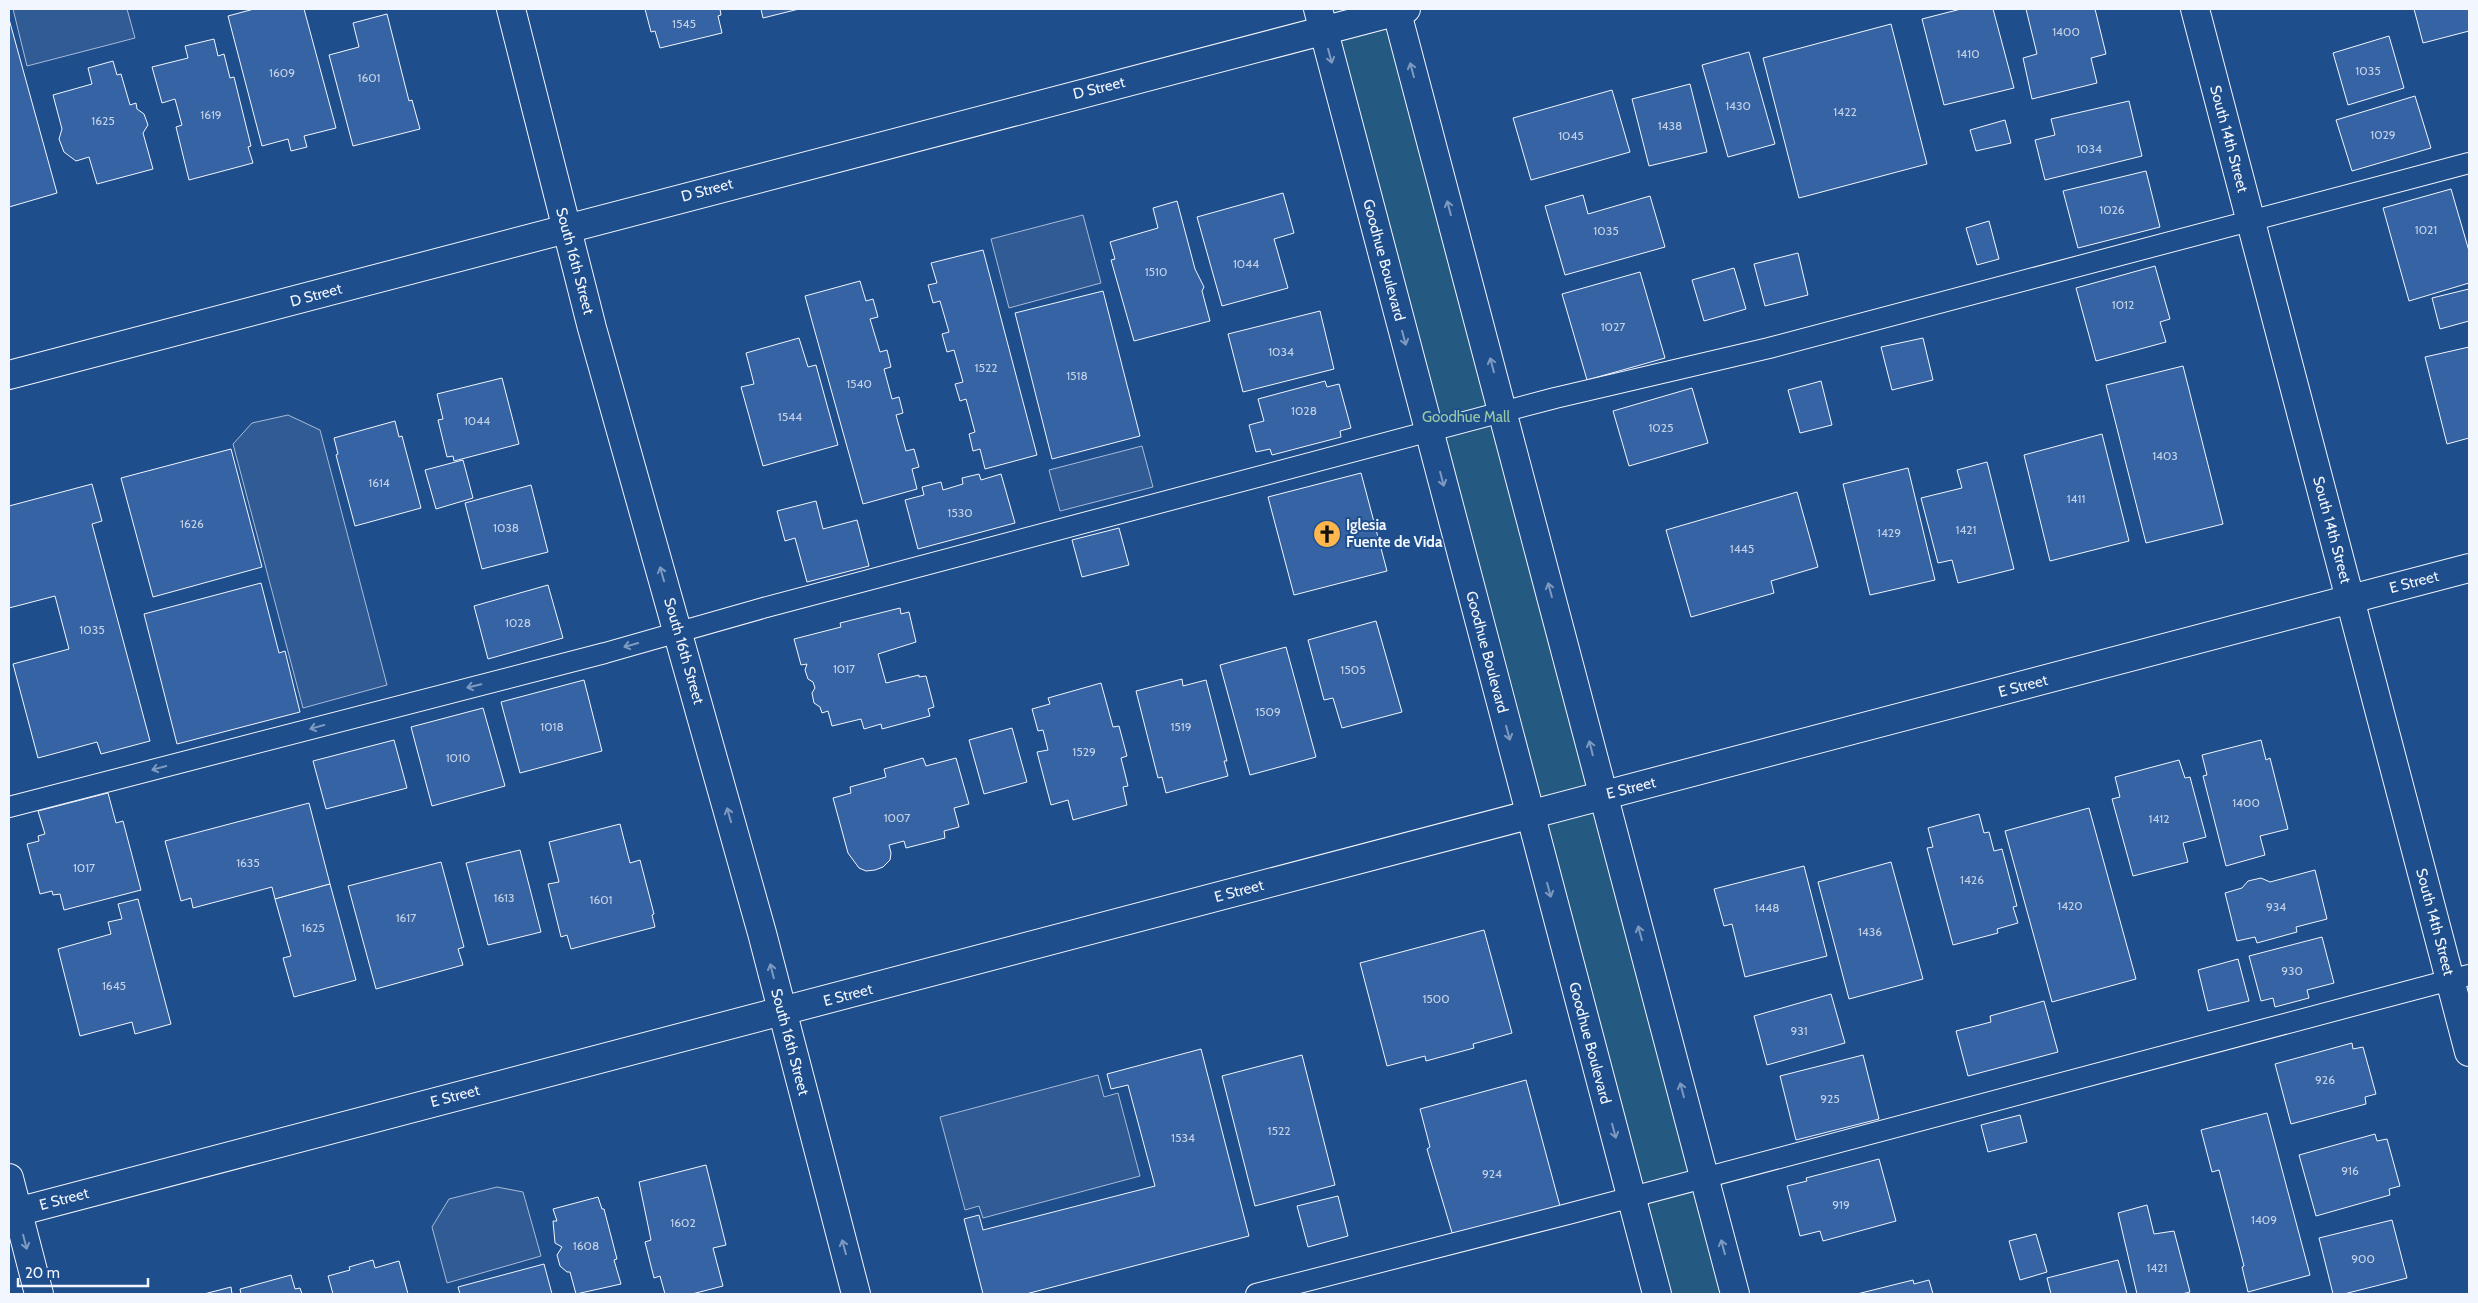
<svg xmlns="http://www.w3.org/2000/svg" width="2478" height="1303" viewBox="0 0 2478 1303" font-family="Cabin,sans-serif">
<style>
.green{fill:#245a82;stroke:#a8bbd7}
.parking{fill:#305b95;stroke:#a8bbd7}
.building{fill:#3563a3;stroke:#f2f6ff}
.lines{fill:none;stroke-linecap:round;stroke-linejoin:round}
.lane-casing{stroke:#f2f6ff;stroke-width:22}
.street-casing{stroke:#f2f6ff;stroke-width:30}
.secondary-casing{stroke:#f2f6ff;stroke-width:30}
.lane{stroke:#1f4e8c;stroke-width:20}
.street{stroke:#1f4e8c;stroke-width:28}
.secondary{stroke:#1f4e8c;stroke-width:28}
.oneway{stroke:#7e9ac0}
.labels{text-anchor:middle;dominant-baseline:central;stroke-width:4;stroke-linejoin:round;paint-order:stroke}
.number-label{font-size:12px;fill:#c3d1e8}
.street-label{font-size:15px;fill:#f2f6ff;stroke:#1f4e8c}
.park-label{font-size:15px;fill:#97c8a6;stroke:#1f4e8c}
.poi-label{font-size:15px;font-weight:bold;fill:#f2f6ff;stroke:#1f4e8c;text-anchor:start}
</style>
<rect width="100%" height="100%" fill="#1f4e8c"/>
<path class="green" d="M1318,9H1396L1735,1294H1657Z"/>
<g class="parking">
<path d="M13,9H127L135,38L27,66Z"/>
<path d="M1083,215L1101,283L1009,308L991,239Z"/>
<path d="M288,415L320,430L387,685L303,708L233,444L252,423Z"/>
<path d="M1142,446L1153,487L1060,511L1049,470Z"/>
<path d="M1098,1075L1104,1097L1118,1093L1140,1176L983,1218L979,1206L965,1210L940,1117Z"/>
<path d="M497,1187L523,1192L541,1256L447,1283L432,1227L449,1199Z"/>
</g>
<g class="building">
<path d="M254,9H304L336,128L304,136L307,147L291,151L288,139L262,146L228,16Z"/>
<path d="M645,9H720L721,15L718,16L722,33L660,48L655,31L651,32Z"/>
<path d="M761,9H799L763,18Z"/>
<path d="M1961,9H1993L2014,88L1944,105L1922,19Z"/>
<path d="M2026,9H2095L2106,54L2091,58L2097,83L2032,99L2023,58L2037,54Z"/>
<path d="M2414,9H2469V31L2423,43Z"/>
<path d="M387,14L409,101L412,100L420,129L353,146L329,55L359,47L353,23Z"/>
<path d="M9,19L57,193L9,207Z"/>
<path d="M1891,24L1927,164L1799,198L1763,58Z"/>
<path d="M2389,36L2404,88L2348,105L2333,53Z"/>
<path d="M214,39L218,56L224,54L230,78L234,77L251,146L248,147L253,163L189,180L176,127L182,125L175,99L162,103L152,67L188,58L185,46Z"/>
<path d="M1749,52L1775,144L1728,157L1702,65Z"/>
<path d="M113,61L117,75L121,74L130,105L136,103L137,109L144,114L148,125L143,133L153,169L97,184L89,157L76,161L64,152L59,139L62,129L53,95L92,84L88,68Z"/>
<path d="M1690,84L1707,152L1649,166L1632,99Z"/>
<path d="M1612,90L1630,152L1531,180L1513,118Z"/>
<path d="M2415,96L2431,148L2352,171L2336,120Z"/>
<path d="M2129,101L2142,156L2045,180L2035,140L2055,135L2051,119Z"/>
<path d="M2005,120L2011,143L1976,151L1970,130Z"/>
<path d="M2146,171L2160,227L2078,248L2063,191Z"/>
<path d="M2451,189L2469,251V283L2409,301L2383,208Z"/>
<path d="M1283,193L1294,233L1274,239L1288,288L1222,306L1197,217Z"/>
<path d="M1583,195L1588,214L1650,196L1665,247L1565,275L1545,206Z"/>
<path d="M1177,201L1195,269L1204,287L1202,291L1210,321L1134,341L1111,260L1115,259L1110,242L1158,228L1153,208Z"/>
<path d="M1989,221L1999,259L1977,265L1966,228Z"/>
<path d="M983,250L1037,455L985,469L980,449L973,451L969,434L975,432L966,399L960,401L955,384L963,382L954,350L947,352L942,334L949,332L940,301L933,303L928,285L937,283L931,263Z"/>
<path d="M1798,253L1808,295L1765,306L1754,264Z"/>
<path d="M2155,266L2170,319L2160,322L2166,342L2096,361L2076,288Z"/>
<path d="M1734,268L1746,309L1704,321L1692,280Z"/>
<path d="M1640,272L1665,358L1587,380L1562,294Z"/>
<path d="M860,281L866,301L873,299L878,317L870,319L880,352L887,350L891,367L884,369L892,399L899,397L903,413L896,415L906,451L914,449L919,467L912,469L917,489L863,504L805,296Z"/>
<path d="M2469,289V321L2440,329L2432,298Z"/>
<path d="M1103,291L1140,436L1052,459L1015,313Z"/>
<path d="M1320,311L1334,369L1243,392L1228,334Z"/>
<path d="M799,338L808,367L816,365L838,445L763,466L741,387L754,384L746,353Z"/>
<path d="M1923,338L1933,380L1892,390L1881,347Z"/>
<path d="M2469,347V438L2447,444L2425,357Z"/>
<path d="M2183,366L2223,524L2146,543L2106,385Z"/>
<path d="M502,378L519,444L454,461L453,456L447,457L438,420L443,419L437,394Z"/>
<path d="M1325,381L1327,387L1339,384L1351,428L1340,431L1341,437L1272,455L1270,449L1256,452L1249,425L1264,421L1258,399Z"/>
<path d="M1821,381L1832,425L1800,433L1788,390Z"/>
<path d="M1692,388L1708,443L1629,466L1613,411Z"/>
<path d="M395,421L399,437L402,436L421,508L355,526L336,455L338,454L334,438Z"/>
<path d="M2102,434L2129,541L2050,561L2024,455Z"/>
<path d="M231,449L262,567L153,597L121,478Z"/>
<path d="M463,460L473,498L436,509L425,470Z"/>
<path d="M1987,462L2014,569L1958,583L1952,560L1938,563L1921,498L1962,488L1957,470Z"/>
<path d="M1908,468L1935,580L1870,595L1843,484Z"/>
<path d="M1361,473L1387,571L1294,595L1268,497Z"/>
<path d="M979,474L981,480L1001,474L1015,523L918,549L905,500L924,495L922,487L941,482L943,490L963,484L962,478Z"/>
<path d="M92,484L102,521L92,524L150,741L101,754L97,742L38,758L13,664L69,649L55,596L9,608V506Z"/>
<path d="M531,485L548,552L482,569L465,503Z"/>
<path d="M1797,492L1818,567L1771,581L1774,593L1691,617L1666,530Z"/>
<path d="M816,501L823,529L857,520L869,566L807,582L795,538L785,541L777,511Z"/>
<path d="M1119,528L1129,565L1082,577L1072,540Z"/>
<path d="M261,583L279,653L285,651L300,712L177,744L144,614Z"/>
<path d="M548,585L563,638L488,659L474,606Z"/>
<path d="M900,608L901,614L909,612L916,642L878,654L886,683L919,675V677L926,676L934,707L928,709L930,716L882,729L881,724L864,729L861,719L832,726L828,711L822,713L820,707L814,703L812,693L815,688L813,682L808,679L805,670L807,664L801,665L794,639L841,627L840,623Z"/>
<path d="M1376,621L1402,712L1342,728L1333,698L1324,700L1308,640Z"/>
<path d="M1286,647L1316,757L1250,775L1220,665Z"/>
<path d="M1182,679L1183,686L1206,680L1227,761H1224L1228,776L1166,793L1162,777L1158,778L1136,691Z"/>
<path d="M584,680L602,751L520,773L501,702Z"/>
<path d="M1101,683L1113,727L1119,726L1127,756L1121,758L1128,786L1123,787L1127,805L1073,820L1068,800L1051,805L1037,752L1048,750L1043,730L1038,731L1032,709L1050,704L1048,698Z"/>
<path d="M483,708L505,786L432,806L411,727Z"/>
<path d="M1012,728L1027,782L984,794L969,740Z"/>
<path d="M394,740L407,788L326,809L313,761Z"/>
<path d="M2261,740L2266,760L2270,758L2288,829L2260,836L2265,855L2226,866L2203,776L2207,775L2202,755Z"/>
<path d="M923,758L926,766L956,758L969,804L954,808L959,827L944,831L945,838L906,848L904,841L889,845L891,853L890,860L883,867L875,870L866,871L859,868L848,853L833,798L851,793L850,787L886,777L884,769Z"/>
<path d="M2179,760L2185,778L2190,777L2206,837L2183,843L2188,862L2133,876L2112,799L2120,797L2115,777Z"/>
<path d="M108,793L116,823L123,821L141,890L64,910L60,894L53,895L52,891L40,894L27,844L39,841L38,836L45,834L38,811Z"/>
<path d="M309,803L330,884L275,899L272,887L193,908L191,898L181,901L165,841Z"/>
<path d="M2089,808L2136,979L2052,1002L2005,831Z"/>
<path d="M1979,814L1984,833L1989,832L1994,851L2002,849L2017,906L2013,907L2018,923L1997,929L1998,933L1953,945L1927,848L1933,847L1928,828Z"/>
<path d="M620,824L630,863L640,860L654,914L652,915L655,927L571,949L567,935L561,937L548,884L559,882L549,842Z"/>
<path d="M520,850L541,932L488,945L466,863Z"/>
<path d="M441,862L464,947L458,949L463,965L376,989L348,886Z"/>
<path d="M1891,862L1923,979L1849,999L1818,882Z"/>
<path d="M1804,866L1827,956L1745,977L1732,924L1724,926L1714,889Z"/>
<path d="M2315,870L2327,919L2296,927L2297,932L2257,943L2255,937L2237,941L2225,893L2242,888L2248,881L2261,878L2270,882Z"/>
<path d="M330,884L356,980L294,997L283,958L291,956L275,899Z"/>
<path d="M138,899L171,1024L135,1034L132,1022L80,1036L58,949L111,934L108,922L122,919L118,904Z"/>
<path d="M1484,930L1512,1033L1473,1044L1474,1048L1426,1061L1425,1056L1387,1066L1360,963Z"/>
<path d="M2322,937L2334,983L2307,990L2309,998L2275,1007L2273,998L2261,1001L2249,956Z"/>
<path d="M2238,959L2249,1001L2208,1011L2198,970Z"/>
<path d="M1831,994L1845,1043L1767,1065L1754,1016Z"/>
<path d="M2044,1001L2058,1052L1968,1076L1956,1031L1991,1022L1990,1016Z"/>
<path d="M2352,1043L2353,1049L2363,1047L2376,1094L2365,1097L2366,1104L2291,1124L2275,1064Z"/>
<path d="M1201,1049L1249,1236L1026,1294H983L964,1219L979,1215L983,1230L1155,1186L1128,1085L1111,1089L1107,1074Z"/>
<path d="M1302,1055L1335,1185L1255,1206L1222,1076Z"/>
<path d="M1863,1055L1879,1119L1796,1140L1780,1076Z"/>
<path d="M1526,1080L1560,1206L1453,1236L1427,1149L1430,1147L1420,1109Z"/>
<path d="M2267,1113L2310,1275L2248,1292L2242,1267L2244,1266L2219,1170L2212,1172L2201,1130Z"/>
<path d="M2020,1115L2027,1142L1988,1152L1981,1125Z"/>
<path d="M2375,1134L2377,1141L2387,1139L2400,1186L2389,1189L2390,1195L2316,1216L2299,1155Z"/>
<path d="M1879,1159L1896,1221L1823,1241L1820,1231L1800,1236L1787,1186L1807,1181L1806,1178Z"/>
<path d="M706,1165L726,1245L713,1248L723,1286L692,1294H665L660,1276L654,1278L645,1242L651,1240L639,1182Z"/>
<path d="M1338,1196L1348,1236L1308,1247L1297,1206Z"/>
<path d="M598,1197L602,1209H604L617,1259L614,1260L621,1284L576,1294L570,1272H567L560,1266L557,1255L562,1247L555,1243L553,1221H557L553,1209Z"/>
<path d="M2147,1205L2154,1234L2174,1231L2190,1292L2182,1294H2137L2118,1213Z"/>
<path d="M2392,1220L2407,1278L2344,1294H2333L2319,1238Z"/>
<path d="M2036,1234L2047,1272L2020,1280L2009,1241Z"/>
<path d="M373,1260L375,1268L399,1261L408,1294H333L328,1276L350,1270L349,1267Z"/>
<path d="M2118,1260L2127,1294H2051L2047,1278Z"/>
<path d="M544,1264L552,1294H460L458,1287Z"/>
<path d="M291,1275L295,1289L300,1288L302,1294H241L240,1289Z"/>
<path d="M1913,1280L1914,1284L1929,1280L1933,1294H1857Z"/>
<path d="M231,1287L232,1294H204Z"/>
</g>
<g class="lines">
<g class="lane-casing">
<g id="lane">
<path d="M9,807L605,653L763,608L1555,398L1769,348L2469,163"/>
<path d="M1256,1294L1568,1214L2469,975"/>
</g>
</g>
<g class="street-casing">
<g id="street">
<path d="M1318,9L1657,1294"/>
<path d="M1396,9L1735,1294"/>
<path d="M2195,9L2469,1052"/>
<path d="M9,1214L2469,568"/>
</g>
</g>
<g class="secondary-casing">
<g id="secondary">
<path d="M511,9L592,328L762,933L856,1294"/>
<path d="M9,375L1406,9"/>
<path d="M9,1178L39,1294"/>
</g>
</g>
<use href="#lane" class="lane"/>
<use href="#street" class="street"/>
<use href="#secondary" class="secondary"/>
</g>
<defs><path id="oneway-shaft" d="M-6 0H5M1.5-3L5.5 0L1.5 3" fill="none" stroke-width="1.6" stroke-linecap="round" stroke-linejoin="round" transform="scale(1.25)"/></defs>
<g class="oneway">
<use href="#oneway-shaft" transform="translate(1330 56) rotate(75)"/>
<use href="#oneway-shaft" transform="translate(1412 70) rotate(-105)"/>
<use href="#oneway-shaft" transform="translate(1449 208) rotate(-105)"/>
<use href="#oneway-shaft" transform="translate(1404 338) rotate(75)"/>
<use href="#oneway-shaft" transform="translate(1492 365) rotate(-105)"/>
<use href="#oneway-shaft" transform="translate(1442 479) rotate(75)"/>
<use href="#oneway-shaft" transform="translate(662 574) rotate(-106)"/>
<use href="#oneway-shaft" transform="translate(1550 590) rotate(-105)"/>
<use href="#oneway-shaft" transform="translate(631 645) rotate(164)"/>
<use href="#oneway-shaft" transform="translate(474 686) rotate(166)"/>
<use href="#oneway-shaft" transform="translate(317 727) rotate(165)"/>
<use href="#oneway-shaft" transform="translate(1508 733) rotate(75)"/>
<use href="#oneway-shaft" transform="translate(1591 748) rotate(-104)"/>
<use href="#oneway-shaft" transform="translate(159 768) rotate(165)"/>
<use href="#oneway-shaft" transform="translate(729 815) rotate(-106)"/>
<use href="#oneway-shaft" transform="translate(1549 890) rotate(75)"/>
<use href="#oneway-shaft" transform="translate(1640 933) rotate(-105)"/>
<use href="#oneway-shaft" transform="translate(772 971) rotate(-104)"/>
<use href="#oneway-shaft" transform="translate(1682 1090) rotate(-105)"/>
<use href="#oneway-shaft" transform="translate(1614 1131) rotate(75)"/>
<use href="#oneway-shaft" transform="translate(25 1242) rotate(75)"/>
<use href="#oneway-shaft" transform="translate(844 1247) rotate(-105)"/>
<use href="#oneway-shaft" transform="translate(1723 1247) rotate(-105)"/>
</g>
<defs>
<g id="church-disc" transform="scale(1.4375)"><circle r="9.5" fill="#ffb74d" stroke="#1f4e8c"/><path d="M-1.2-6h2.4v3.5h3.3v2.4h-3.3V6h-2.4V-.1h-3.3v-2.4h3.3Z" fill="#111"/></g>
</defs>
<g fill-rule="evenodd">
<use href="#church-disc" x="1327" y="534"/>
</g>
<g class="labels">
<g class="number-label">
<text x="684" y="23">1545</text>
<text x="2066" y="31">1400</text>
<text x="1968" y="53">1410</text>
<text x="2368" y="70">1035</text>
<text x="282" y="72">1609</text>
<text x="369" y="77">1601</text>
<text x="1738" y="105">1430</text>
<text x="1845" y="111">1422</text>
<text x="211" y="114">1619</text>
<text x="103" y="120">1625</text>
<text x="1670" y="125">1438</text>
<text x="2383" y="134">1029</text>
<text x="1571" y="135">1045</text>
<text x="2089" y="148">1034</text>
<text x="2112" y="209">1026</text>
<text x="2426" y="229">1021</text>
<text x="1606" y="230">1035</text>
<text x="1246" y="263">1044</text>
<text x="1156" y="271">1510</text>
<text x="2123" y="304">1012</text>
<text x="1613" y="326">1027</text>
<text x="1281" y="351">1034</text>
<text x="986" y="367">1522</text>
<text x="1077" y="375">1518</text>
<text x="859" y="383">1540</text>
<text x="1304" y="410">1028</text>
<text x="790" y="416">1544</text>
<text x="477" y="420">1044</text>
<text x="1661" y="427">1025</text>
<text x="2165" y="455">1403</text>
<text x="379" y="482">1614</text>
<text x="2076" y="498">1411</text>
<text x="960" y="512">1530</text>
<text x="192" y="523">1626</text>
<text x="506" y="527">1038</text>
<text x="1966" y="529">1421</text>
<text x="1889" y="532">1429</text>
<text x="1742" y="548">1445</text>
<text x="518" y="622">1028</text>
<text x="92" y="629">1035</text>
<text x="844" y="668">1017</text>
<text x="1353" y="669">1505</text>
<text x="1268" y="711">1509</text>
<text x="552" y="726">1018</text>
<text x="1181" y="726">1519</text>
<text x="1084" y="751">1529</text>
<text x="458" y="757">1010</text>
<text x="2246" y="802">1400</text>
<text x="897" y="817">1007</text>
<text x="2159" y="818">1412</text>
<text x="248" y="862">1635</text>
<text x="84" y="867">1017</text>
<text x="1972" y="879">1426</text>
<text x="504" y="897">1613</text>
<text x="601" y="899">1601</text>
<text x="2070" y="905">1420</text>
<text x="2276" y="906">934</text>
<text x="1767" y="907">1448</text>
<text x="406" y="917">1617</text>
<text x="313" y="927">1625</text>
<text x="1870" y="931">1436</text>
<text x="2292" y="970">930</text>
<text x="114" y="985">1645</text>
<text x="1436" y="998">1500</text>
<text x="1799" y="1030">931</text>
<text x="2325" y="1079">926</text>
<text x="1830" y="1098">925</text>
<text x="1279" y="1130">1522</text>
<text x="1183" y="1137">1534</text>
<text x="2350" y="1170">916</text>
<text x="1492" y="1173">924</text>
<text x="1841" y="1204">919</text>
<text x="2264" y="1219">1409</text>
<text x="683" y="1222">1602</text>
<text x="586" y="1245">1608</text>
<text x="2363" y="1258">900</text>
<text x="2157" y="1267">1421</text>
</g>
<g class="street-label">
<text transform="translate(1099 88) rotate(-14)">D Street</text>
<text transform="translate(2229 139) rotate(75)">South 14th Street</text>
<text transform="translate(707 190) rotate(-15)">D Street</text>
<text transform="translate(1384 260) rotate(75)">Goodhue Boulevard</text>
<text transform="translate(575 261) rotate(75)">South 16th Street</text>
<text transform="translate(316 295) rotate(-15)">D Street</text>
<text transform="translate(2332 530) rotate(75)">South 14th Street</text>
<text transform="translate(2414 582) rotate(-15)">E Street</text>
<text transform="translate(684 651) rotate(74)">South 16th Street</text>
<text transform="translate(1487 652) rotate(75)">Goodhue Boulevard</text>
<text transform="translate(2023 686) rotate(-15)">E Street</text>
<text transform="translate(1631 788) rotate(-14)">E Street</text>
<text transform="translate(1239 891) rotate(-15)">E Street</text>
<text transform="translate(2435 922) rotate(75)">South 14th Street</text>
<text transform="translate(848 995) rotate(-15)">E Street</text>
<text transform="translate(790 1042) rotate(75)">South 16th Street</text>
<text transform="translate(1590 1043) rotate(75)">Goodhue Boulevard</text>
<text transform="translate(455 1096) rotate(-15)">E Street</text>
<text transform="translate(64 1199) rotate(-15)">E Street</text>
</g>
<g class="park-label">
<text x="1466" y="417">Goodhue Mall</text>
</g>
<g class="poi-label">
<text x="1346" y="525">Iglesia<tspan x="1346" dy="17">Fuente de Vida</tspan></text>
</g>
</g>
<rect width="2478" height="1303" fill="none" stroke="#f2f6ff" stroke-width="20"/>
<path d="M18 1278v8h130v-8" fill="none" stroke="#f2f6ff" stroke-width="2.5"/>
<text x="25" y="1278" font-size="15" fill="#f2f6ff" stroke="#1f4e8c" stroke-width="4" paint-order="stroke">20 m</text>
</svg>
